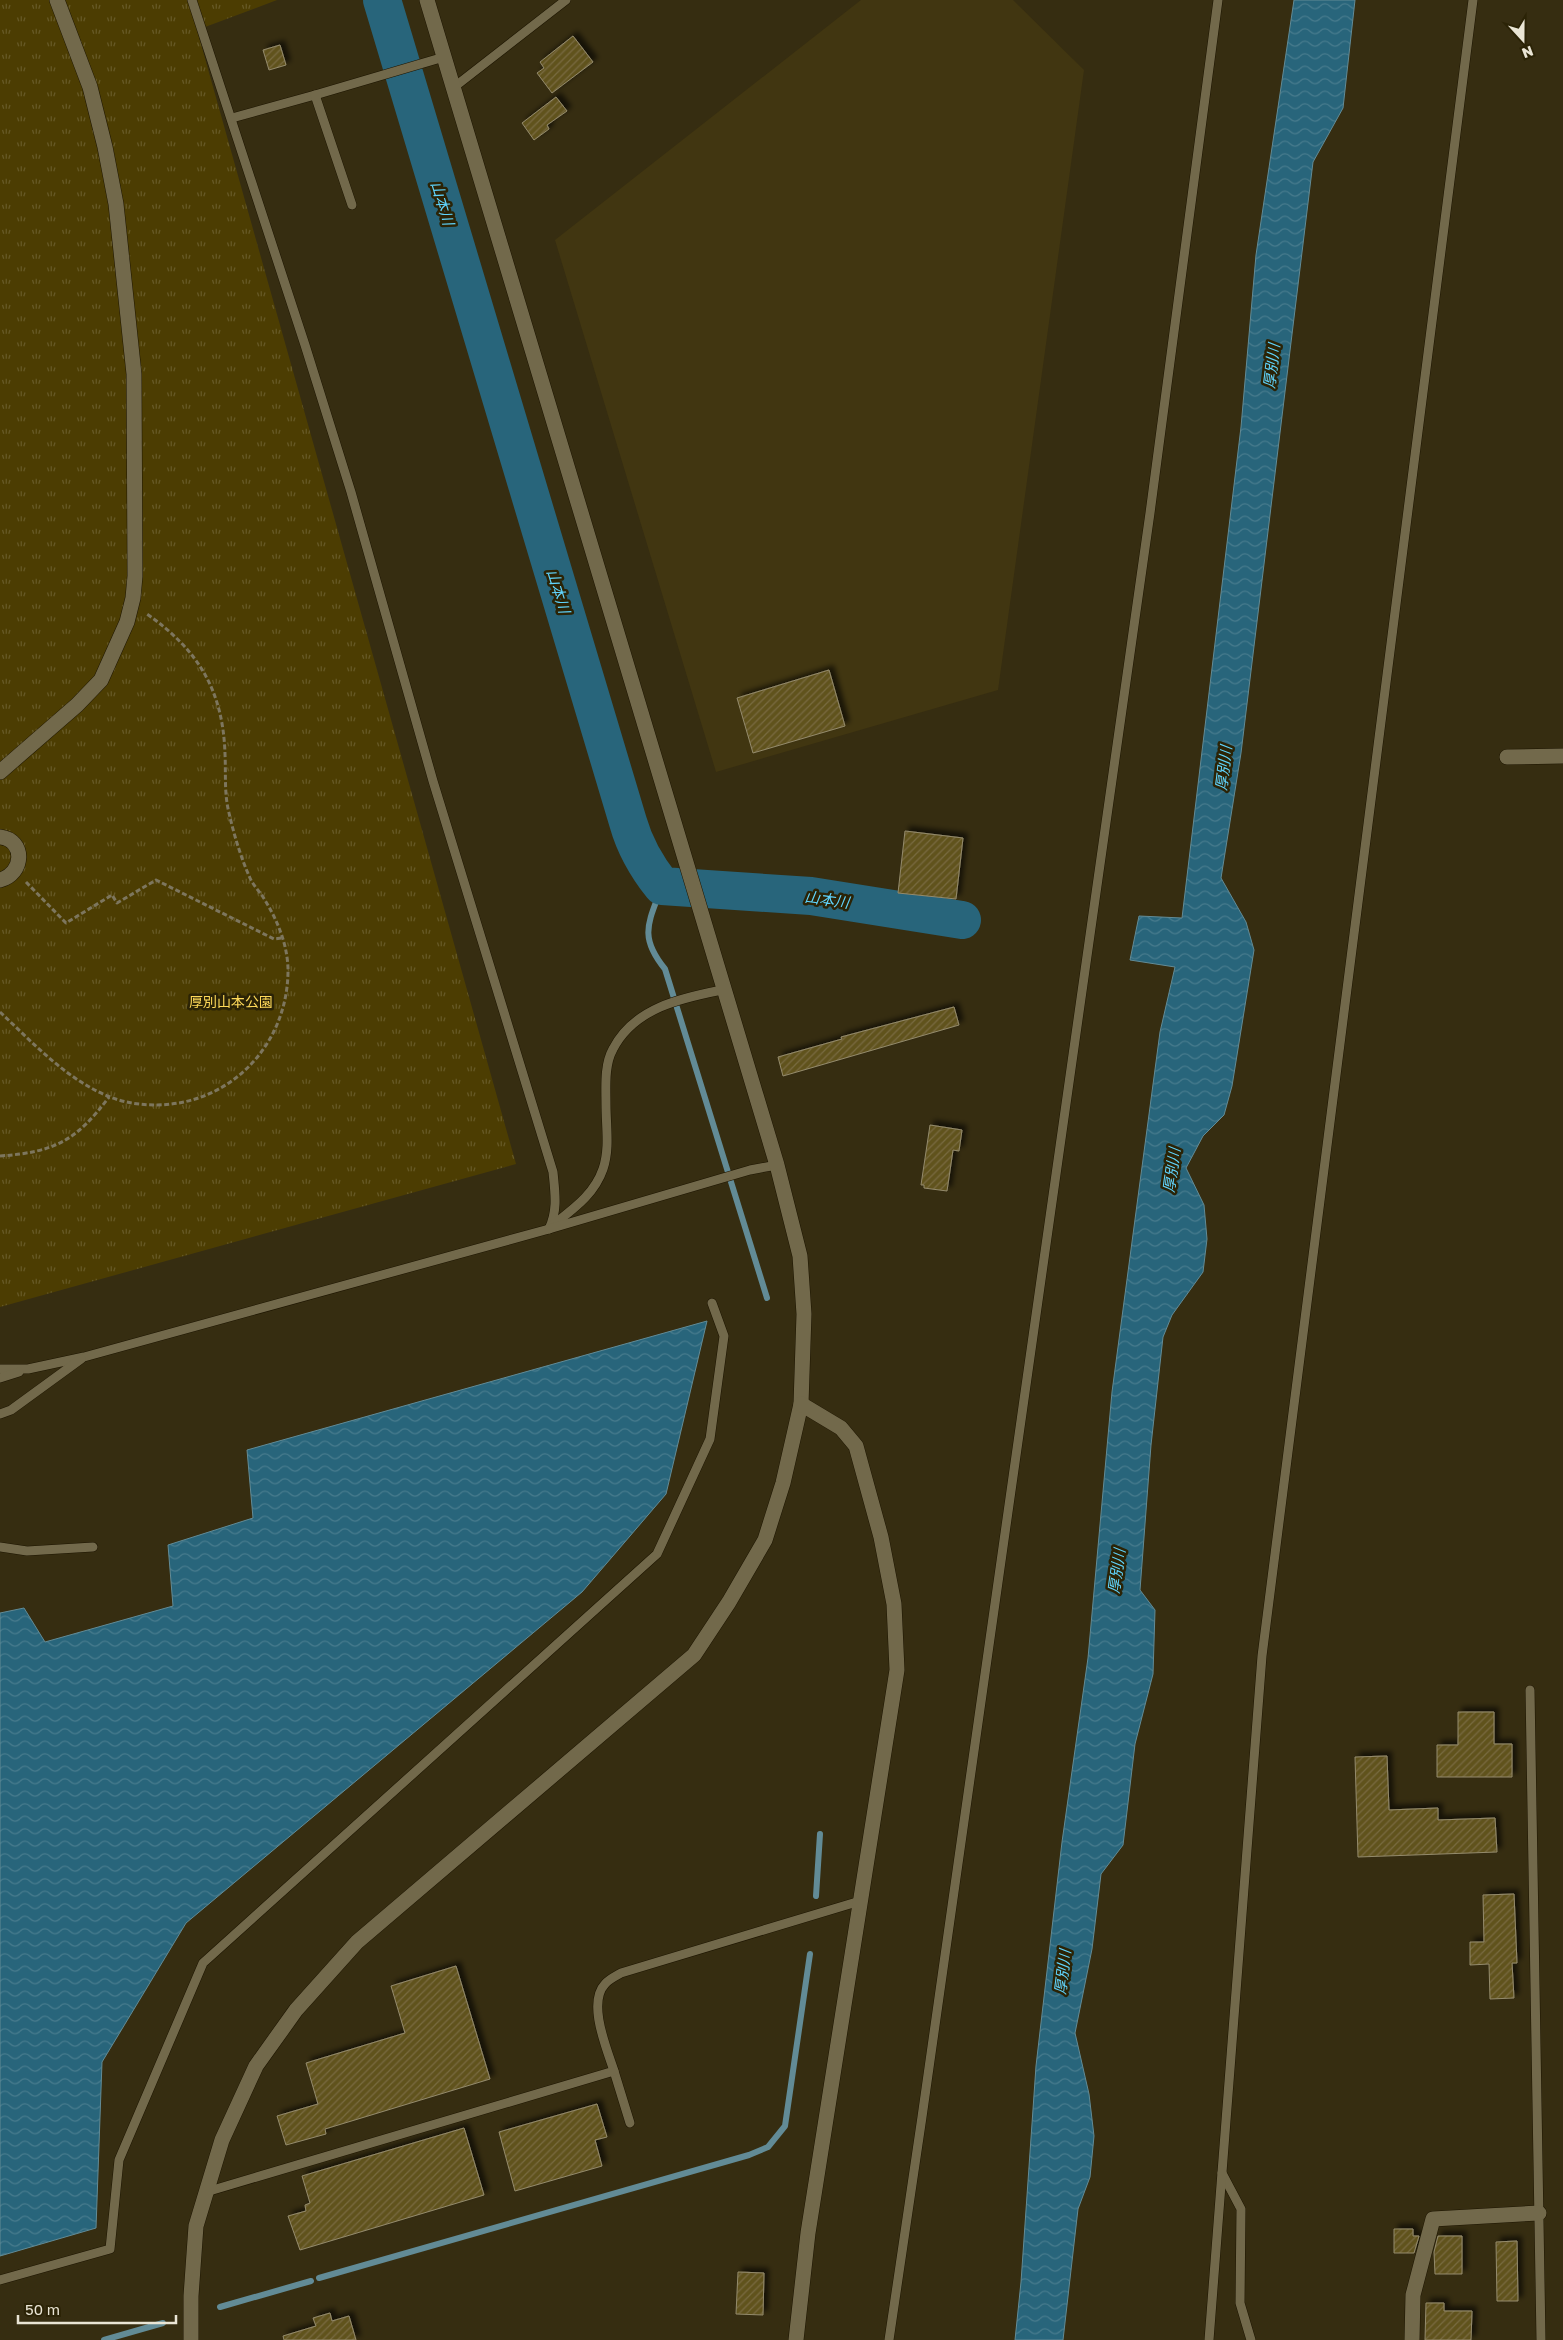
<svg xmlns="http://www.w3.org/2000/svg" width="1563" height="2340" viewBox="0 0 1563 2340" font-family="'Golos Text','Noto Sans JP',sans-serif">
<style>
.built{fill:#413611}
.park{fill:url(#park-tufts)}
.water{fill:url(#water-waves);stroke:#628b96}
.lines{fill:none;stroke-linecap:round;stroke-linejoin:round}
.stream{stroke:#628b96;stroke-width:6}
.river{stroke:#28657b;stroke-width:38}
.building{fill:url(#building-hatch);stroke:#948b6c;filter:url(#shadow)}
.lane-casing{stroke:#1d1500;stroke-width:10}
.street-casing{stroke:#1d1500;stroke-width:16}
.secondary-casing{stroke:#1d1500;stroke-width:16}
.path{stroke:#7d765e;stroke-width:3;stroke-dasharray:5 2.5;stroke-linecap:butt}
.lane{stroke:#72694b;stroke-width:9}
.street{stroke:#72694b;stroke-width:15}
.secondary{stroke:#72694b;stroke-width:15}
.labels{text-anchor:middle;dominant-baseline:central;stroke-width:5;stroke-linejoin:round;paint-order:stroke}
.park-label{font-size:14px;fill:#fed959;stroke:#2b2306}
.water-label{font-size:15px;font-style:italic;fill:#60d4fd;stroke:#2b2306}
</style>
<defs>
<pattern id="park-tufts" width="24" height="20" patternUnits="userSpaceOnUse" patternTransform="scale(1.25)"><rect width="24" height="20" fill="#4c3d02"/><path d="M3 7l-1-3M5 7V3M7 7l1-3M15 17l-1-3M17 17v-4M19 17l1-3" fill="none" stroke="#665926"/></pattern>
<pattern id="water-waves" width="16" height="10" patternUnits="userSpaceOnUse" patternTransform="scale(1.25)"><rect width="16" height="10" fill="#28657b"/><path d="M0 5q4-4 8 0t8 0" fill="none" stroke="#477b8d"/></pattern>
<pattern id="building-hatch" width="6" height="6" patternUnits="userSpaceOnUse" patternTransform="scale(1.25)"><rect width="6" height="6" fill="#61521f"/><path d="M-1 1l2-2M0 6l6-6M5 7l2-2" fill="none" stroke="#786b3f"/></pattern>
<filter id="shadow"><feDropShadow dx="4.5" dy="-4.5" stdDeviation="2.5" flood-color="#0009"/></filter>
</defs>
<rect width="100%" height="100%" fill="#362d11"/>
<path class="built" d="M861,0H1013L1084,70L998,690L716,772L555,240Z"/>
<path class="park" d="M0,0H277L197,30L516,1164L0,1307Z"/>
<g class="water">
<path d="M1294,0H1355L1343,108L1313,162L1241,753L1221,878L1246,922L1254,950L1232,1086L1224,1115L1203,1136L1186,1168L1204,1205L1207,1239L1203,1272L1172,1315L1163,1337L1151,1445L1140,1590L1155,1610L1153,1674L1135,1744L1123,1845L1101,1874L1092,1949L1075,2033L1089,2094L1094,2136L1090,2177L1078,2209L1063,2340H1015L1021,2282L1036,2066L1062,1842L1088,1658L1112,1392L1160,1032L1175,967L1130,960L1139,916L1182,918L1241,427L1256,255Z"/>
<path d="M707,1321L666,1494L582,1592L186,1923L102,2062L96,2228L0,2256V1613L24,1608L45,1642L173,1606L168,1545L253,1518L247,1450Z"/>
</g>
<g class="lines">
<g class="stream">
<path d="M662,886C649,922 638,936 665,969L767,1298"/>
<path d="M816,1896L820,1834"/>
<path d="M319,2278L749,2155L768,2147L785,2126L810,1954"/>
<path d="M220,2307L311,2281"/>
<path d="M104,2340L163,2323"/>
</g>
<path class="river" d="M382,0L628,822C635,847 646,866 662,886L811,896L962,920"/>
</g>
<g class="building">
<path d="M573,36L593,62L552,93L537,73L544,68L540,62Z"/>
<path d="M280,45L286,65L269,70L263,50Z"/>
<path d="M556,97L567,111L547,125L549,129L534,140L522,123Z"/>
<path d="M829,670L845,726L753,753L737,698Z"/>
<path d="M905,831L963,838L956,899L898,893Z"/>
<path d="M954,1007L959,1025L783,1076L778,1057L842,1039L841,1037Z"/>
<path d="M930,1125L962,1130L959,1151L953,1150L947,1191L924,1188V1185H921Z"/>
<path d="M1458,1712H1494V1744H1512V1777H1437V1745H1458Z"/>
<path d="M1387,1756L1389,1810L1438,1808V1820L1495,1818L1497,1852L1358,1857L1355,1757Z"/>
<path d="M1514,1894L1517,1963H1512L1514,1998L1490,1999L1489,1964L1470,1965V1942H1484L1483,1895Z"/>
<path d="M456,1966L490,2079L325,2129L326,2134L286,2145L277,2116L318,2104L306,2063L405,2033L391,1986Z"/>
<path d="M597,2104L607,2137L595,2140L602,2166L515,2191L499,2132Z"/>
<path d="M464,2128L484,2195L300,2250L288,2216L306,2211L305,2205L310,2203L302,2176Z"/>
<path d="M1394,2229H1413V2236H1419L1414,2253H1394Z"/>
<path d="M1438,2236H1462V2274H1435L1434,2252Z"/>
<path d="M1517,2241L1518,2301H1497L1496,2242Z"/>
<path d="M738,2272L764,2273L763,2315L736,2314Z"/>
<path d="M1426,2303H1444V2311H1472L1471,2340H1425Z"/>
<path d="M330,2313L332,2321L349,2316L356,2340H284L283,2336L316,2326L313,2318Z"/>
</g>
<g class="lines">
<g class="lane-casing">
<g id="lane">
<path d="M192,0L305,345L351,492L433,781L553,1172C555,1193 558,1210 549,1229"/>
<path d="M453,88L566,0"/>
<path d="M232,118L315,95"/>
<path d="M352,205L315,95L444,57"/>
<path d="M553,1225C573,1209 594,1195 603,1169C610,1148 606,1127 606,1105C606,1087 604,1065 613,1049C634,1008 681,998 722,990"/>
<path d="M0,1369H28L84,1357L549,1229L750,1170L777,1165"/>
<path d="M0,1378L19,1372"/>
<path d="M0,1414L11,1410L81,1359"/>
<path d="M0,1547L27,1551L93,1547"/>
<path d="M1530,1690L1541,2340"/>
<path d="M614,2071L630,2123"/>
<path d="M1222,2173L1241,2209L1240,2303L1251,2340"/>
<path d="M206,2192L614,2071C607,2049 587,2003 605,1984C609,1979 616,1976 621,1973L860,1901"/>
<path d="M0,2280L110,2249L119,2160L203,1963L657,1554L710,1439L724,1336L712,1303"/>
<path d="M889,2340L922,2117L1150,513L1218,0"/>
<path d="M1209,2340L1262,1656L1473,0"/>
</g>
</g>
<g class="street-casing">
<g id="street">
<path d="M1507,757L1563,756"/>
<path d="M0,772L77,705L101,680L127,622L133,598L135,576L134,374L116,204L105,147L90,87L57,0"/>
<path d="M0,837C26,840 24,874 0,880"/>
<path d="M1412,2340L1413,2295L1433,2219L1539,2213"/>
</g>
</g>
<g class="secondary-casing">
<g id="secondary">
<path d="M191,2340V2296L196,2226L222,2140L256,2066L296,2010L357,1942L694,1655L729,1602L765,1540L783,1483L801,1404L804,1314L800,1256L777,1165L427,0"/>
<path d="M796,2340L808,2233L897,1670L894,1604L881,1537L856,1446L841,1428L801,1404"/>
</g>
</g>
<g class="path">
<path d="M26,882L66,923L112,895L117,903L156,880L274,939L282,938"/>
<path d="M0,1012C33,1043 67,1080 110,1097C125,1103 141,1105 157,1105C232,1104 289,1043 288,968C287,943 277,919 263,897C259,891 253,885 250,878C241,858 234,835 229,813C224,793 226,774 225,754C223,690 198,650 147,614"/>
<path d="M0,1156C55,1152 76,1141 109,1097"/>
</g>
<use href="#lane" class="lane"/>
<use href="#street" class="street"/>
<use href="#secondary" class="secondary"/>
</g>
<g class="labels">
<g class="park-label">
<text x="231" y="1001">厚別山本公園</text>
</g>
<g class="water-label">
<text transform="translate(443 203) rotate(73)">山本川</text>
<text transform="translate(1271 366) rotate(-83)">厚別川</text>
<text transform="translate(559 591) rotate(73)">山本川</text>
<text transform="translate(1223 768) rotate(-83)">厚別川</text>
<text transform="translate(827 899) rotate(8)">山本川</text>
<text transform="translate(1171 1170) rotate(-82)">厚別川</text>
<text transform="translate(1116 1571) rotate(-82)">厚別川</text>
<text transform="translate(1062 1972) rotate(-83)">厚別川</text>
</g>
</g>
<g transform="translate(1523 40) rotate(159)" stroke="#2b2306" stroke-width="4" paint-order="stroke">
<path d="M0-4L9 19L0 12L-9 19Z" fill="#eae5d5"/>
<text y="-8" font-size="14" font-weight="bold" text-anchor="middle" fill="#eae5d5">N</text>
</g>
<path d="M18 2315v8h158v-8" fill="none" stroke="#eae5d5" stroke-width="2.5"/>
<text x="25" y="2315" font-size="15" fill="#eae5d5" stroke="#2b2306" stroke-width="4" paint-order="stroke">50 m</text>
</svg>
